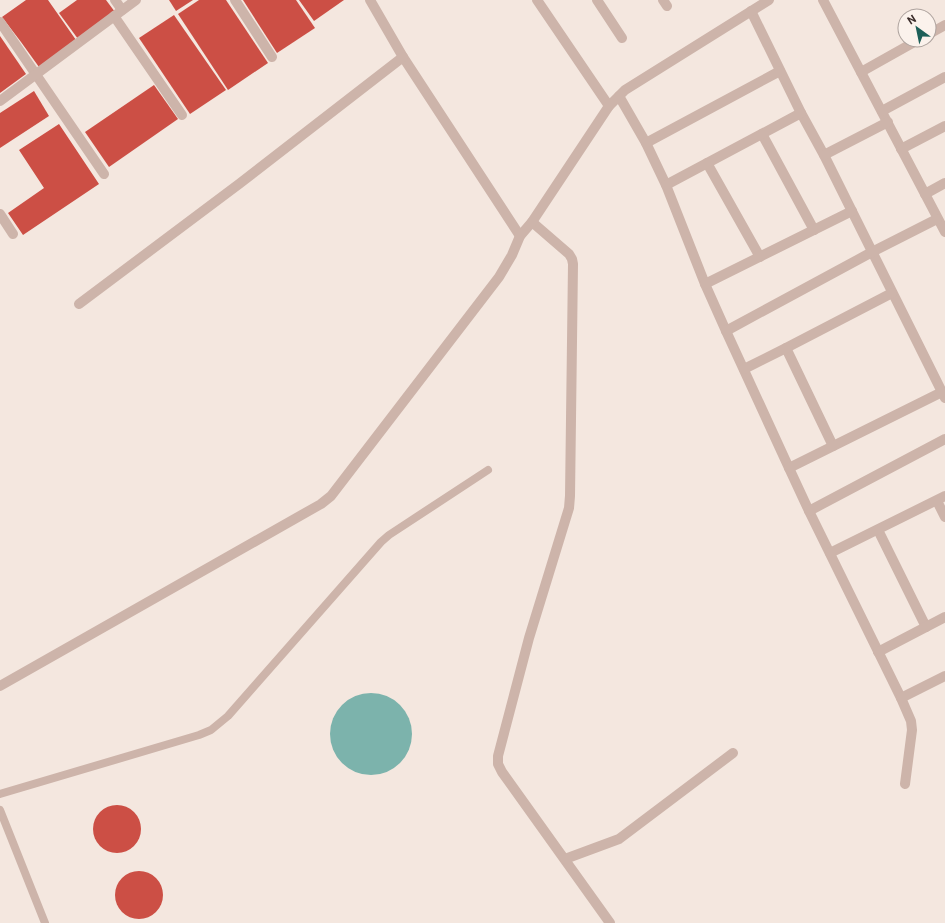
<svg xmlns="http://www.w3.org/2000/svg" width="945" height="923" viewBox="0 0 945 923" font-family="Roboto,sans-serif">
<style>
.water{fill:#7cb3ac}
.building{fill:#cc4f45}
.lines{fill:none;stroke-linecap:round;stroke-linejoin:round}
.service{stroke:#cdb4aa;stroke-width:8}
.minor{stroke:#cdb4aa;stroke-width:10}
</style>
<rect width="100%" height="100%" fill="#f4e7df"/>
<circle class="water" cx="371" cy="734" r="41"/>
<g class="building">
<path d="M26,0H48L76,40L39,67L21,42L2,17Z"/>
<path d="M77,0H106L115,12L78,39L59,13Z"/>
<path d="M169,0H193L176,11Z"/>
<path d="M199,0H226L268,63L228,90L178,14Z"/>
<path d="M243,0H296L315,28L277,53Z"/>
<path d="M299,0H344L314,21Z"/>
<path d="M174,15L226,90L190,114L139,38Z"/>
<path d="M0,36L26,74L0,93Z"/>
<path d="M154,85L178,119L109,167L85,132Z"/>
<path d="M34,91L49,116L0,148V113Z"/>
<path d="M59,124L99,184L23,235L8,213L44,188L19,150Z"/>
<circle cx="117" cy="829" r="24"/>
<circle cx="139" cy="895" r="24"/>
</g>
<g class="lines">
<g class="service">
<path d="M0,794L199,735L211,730L228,716L381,542L389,535L488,470"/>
<path d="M0,810L45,923"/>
</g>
<g class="minor">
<path d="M115,0L122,10"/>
<path d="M235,0L272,57"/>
<path d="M370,0L403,57L520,236"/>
<path d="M537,0L609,106"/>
<path d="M597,0L622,38"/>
<path d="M663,0L667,6"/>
<path d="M823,0L945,232"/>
<path d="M751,11L801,113L824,155L945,398"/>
<path d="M114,16L182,115"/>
<path d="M0,22L104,174"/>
<path d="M929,34L945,25"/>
<path d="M861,72L918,40"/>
<path d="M619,96L646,143L666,185L705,284L726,331L789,468L809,511L901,698L911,721L912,730L905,784"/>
<path d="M0,101L136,0"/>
<path d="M882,111L945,77"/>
<path d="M762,134L814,230"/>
<path d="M646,143L780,71"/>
<path d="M901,149L945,126"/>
<path d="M824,155L888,122"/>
<path d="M707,163L760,257"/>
<path d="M666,185L801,113"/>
<path d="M925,194L945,183"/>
<path d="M0,214L13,234"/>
<path d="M532,222L569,254L572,259L573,264L570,496L569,508L529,638L498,756V764L502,772L610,923"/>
<path d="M705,284L852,211"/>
<path d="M79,304L239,184L403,57"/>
<path d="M726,331L872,252L937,219"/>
<path d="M786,348L833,446"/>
<path d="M744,369L786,348L892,293"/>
<path d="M789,468L942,392"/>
<path d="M937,501L945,517"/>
<path d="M809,511L945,439"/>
<path d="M878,530L926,627"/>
<path d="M830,553L945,496"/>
<path d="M878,652L945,617"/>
<path d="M0,686L321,504L331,496L499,277L512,255L520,236L532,222L609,106L625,90L769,0"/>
<path d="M901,698L945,676"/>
<path d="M565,859L619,839L733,753"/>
</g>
</g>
<g transform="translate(917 28) rotate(327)"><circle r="19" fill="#fbf2ec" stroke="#aea39e"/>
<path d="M0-3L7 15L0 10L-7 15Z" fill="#1d5f58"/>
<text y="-6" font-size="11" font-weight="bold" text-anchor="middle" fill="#3a2c2a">N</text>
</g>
</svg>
